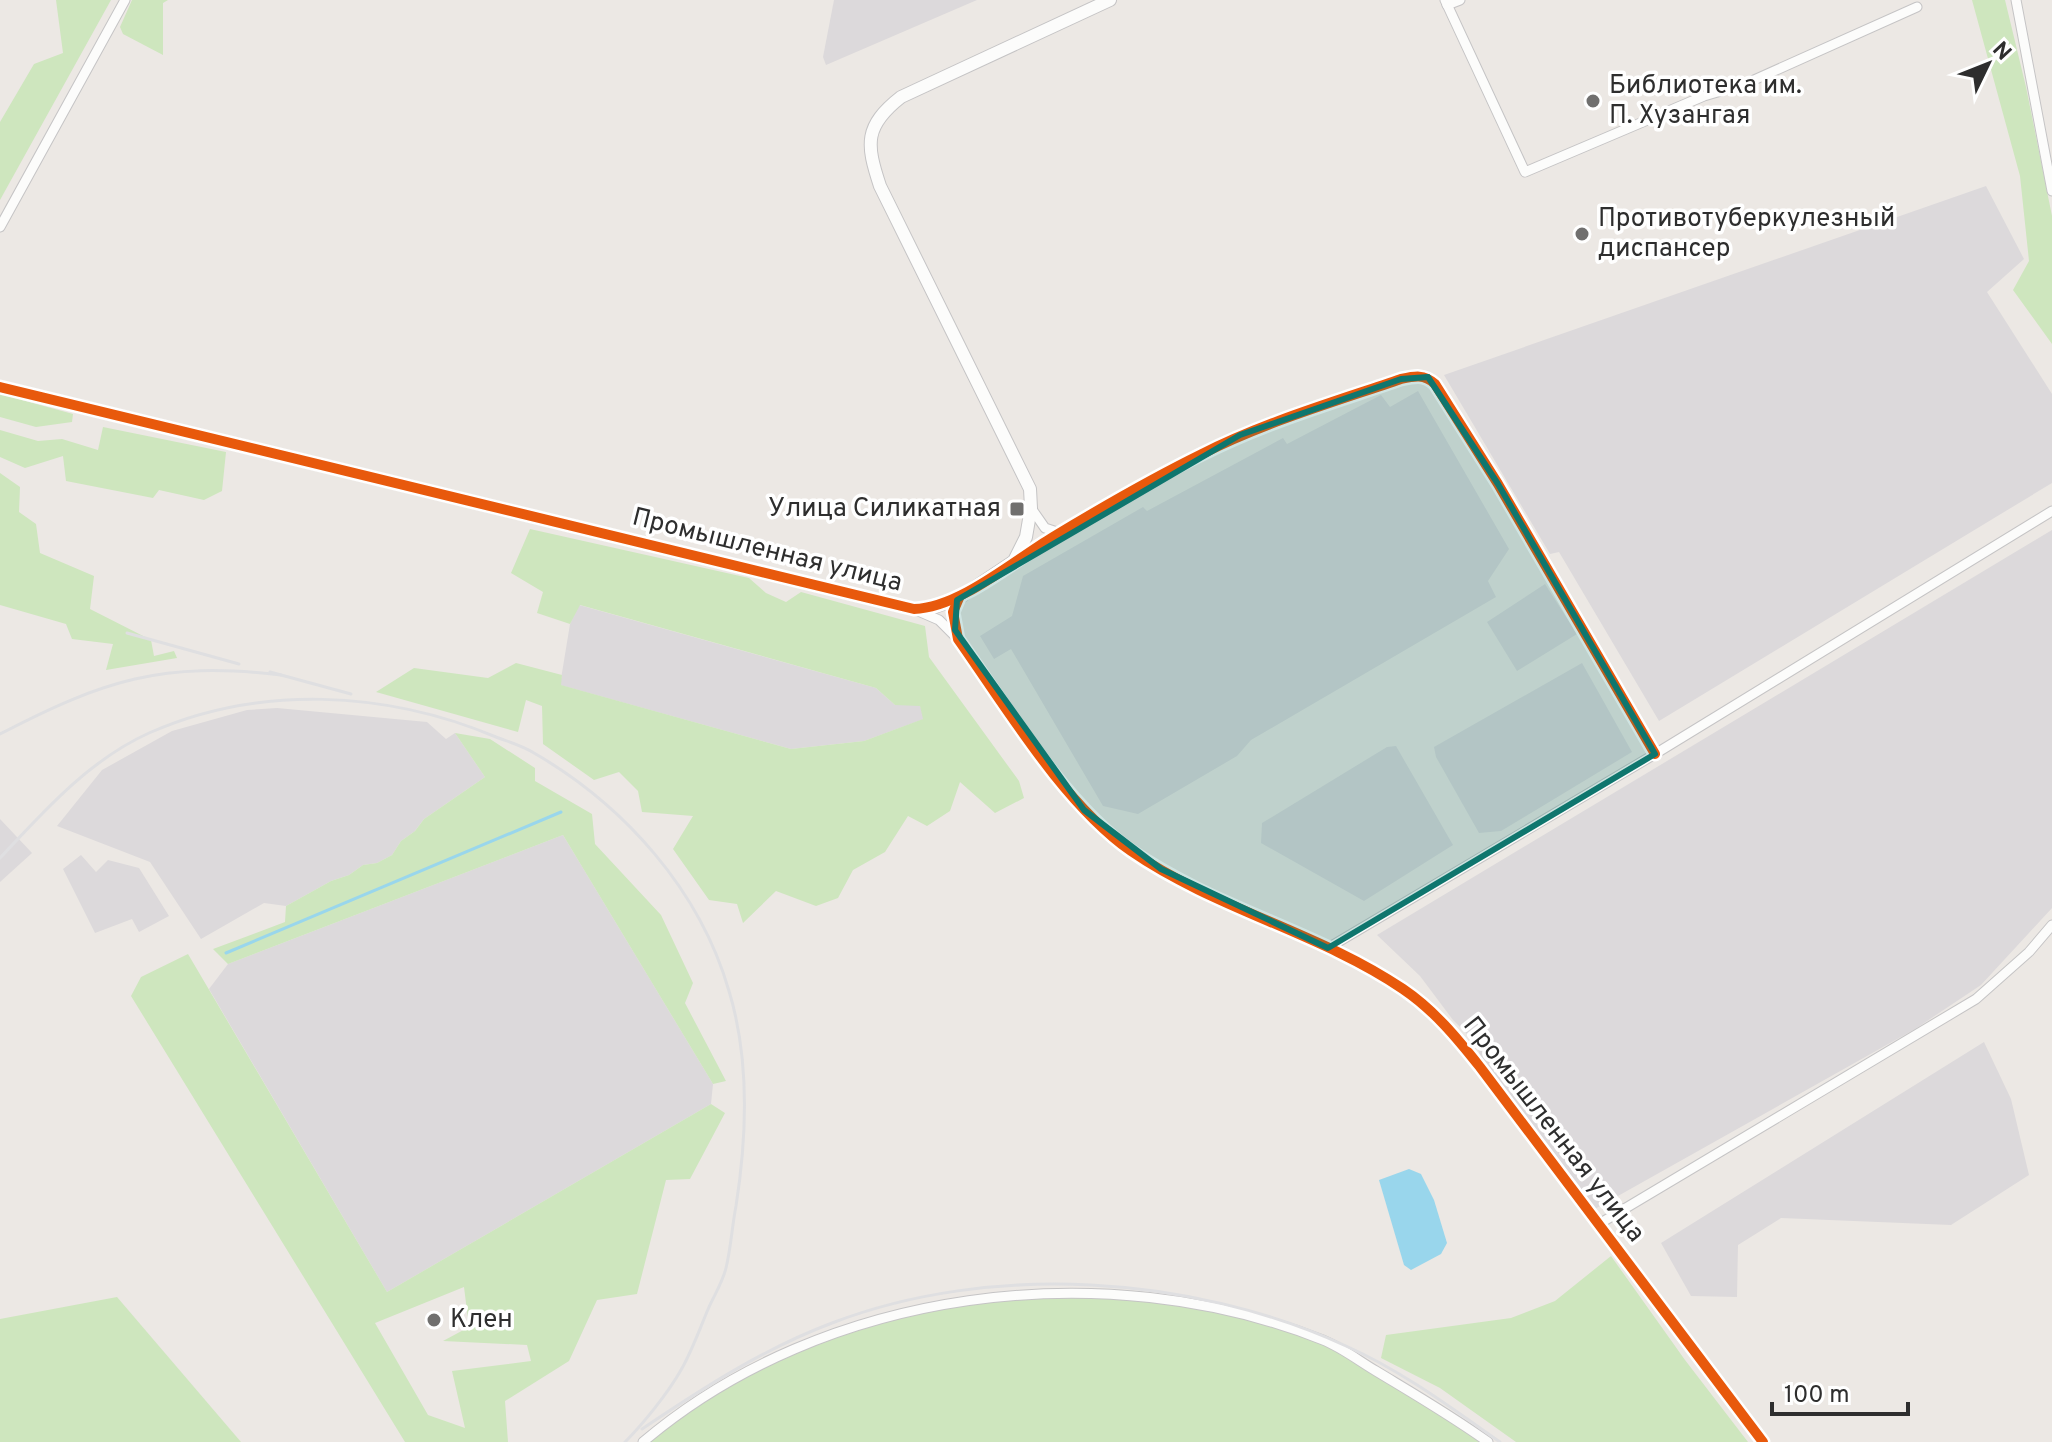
<svg xmlns="http://www.w3.org/2000/svg" width="2052" height="1442" viewBox="0 0 2052 1442" font-family="Overpass,sans-serif">
<style>
.industrial{fill:#dcd9db}
.green{fill:#cee6be;fill-rule:evenodd}
.water{fill:#99d6ec}
.lines{fill:none;stroke-linecap:round;stroke-linejoin:round}
.stream{stroke:#99d6ec;stroke-width:3}
.minor-casing{stroke:#c5c4c5;stroke-width:11}
.tertiary-casing{stroke:#c5c4c5;stroke-width:14}
.minor{stroke:#fcfcfb;stroke-width:9}
.tertiary{stroke:#fcfcfb;stroke-width:12}
.rail{stroke:#dfdfe1;stroke-width:3}
.cycleway-casing{stroke:#fff;stroke-width:15}
.cycleway{stroke:#e8590c;stroke-width:10}
.marked{fill:#0f766e;fill-opacity:0.2;stroke:#0f766e;stroke-width:6;stroke-linejoin:round}
.poi-dot{fill:#706f6e;stroke:#fff;stroke-width:3}
.labels{text-anchor:middle;dominant-baseline:central;stroke-width:7;stroke-linejoin:round;paint-order:stroke}
.poi-label{font-size:26px;fill:#2e2e2e;stroke:#fff;text-anchor:start}
.street-label{font-size:26px;fill:#2e2e2e;stroke:#fff}
</style>
<rect width="100%" height="100%" fill="#ece8e4"/>
<g class="industrial">
<path d="M834,0H977L826,65L823,57Z"/>
<path d="M1986,186L2024,259L1987,292L2052,394V483L1659,721L1559,552L1550,554L1444,375Z"/>
<path d="M1418,391L1509,549L1488,581L1496,597L1251,740L1237,756L1138,814L1103,806L1011,649L994,659L980,636L1012,616L1023,576L1143,507L1147,511L1283,438L1287,444L1381,395L1390,407Z"/>
<path d="M2052,530V908L1981,985L1915,1029L1593,1210L1480,1057L1477,1044L1453,1020L1420,976L1377,935Z"/>
<path d="M1545,584L1577,634L1517,671L1487,622Z"/>
<path d="M579,605L876,688L895,705H920L924,719L864,741L791,749L560,685L570,624Z"/>
<path d="M1582,663L1632,752L1501,831L1479,833L1436,757L1434,747Z"/>
<path d="M277,708L427,722L446,739L455,733L485,777L424,819L415,831L401,841L392,855L377,863L363,865L349,875L331,881L286,906L264,903L201,939L150,862L57,826L102,770L172,731L247,710Z"/>
<path d="M1396,746L1453,845L1364,901L1261,843L1262,823L1387,747Z"/>
<path d="M0,819L32,853L0,882Z"/>
<path d="M563,835L713,1084L711,1104L387,1292L209,989L228,964Z"/>
<path d="M81,855L96,872L108,860L139,868L169,916L139,932L132,919L95,933L63,869Z"/>
<path d="M1984,1042L2011,1099L2029,1175L1951,1225L1781,1218L1738,1245L1737,1297L1691,1296L1661,1243Z"/>
</g>
<g class="green">
<path d="M56,0H111L0,200V122L34,64L63,53Z"/>
<path d="M132,0H168L163,3V55L123,34L120,27Z"/>
<path d="M1972,0H2005L2026,87L2052,216V344L2013,290L2029,261L2020,176Z"/>
<path d="M0,394L73,414L72,422L36,427L0,417Z"/>
<path d="M103,427L226,452L222,491L204,500L159,490L153,498L66,481L63,456L25,468L0,457V430L38,441L62,439L98,450Z"/>
<path d="M0,473L20,487L19,512L36,524L40,553L94,576L90,609L151,640L154,656L174,651L177,658L106,670L113,644L72,639L66,624L0,605Z"/>
<path d="M530,529L749,578L766,593L786,602L801,592L925,626L929,657L1019,781L1024,798L995,813L960,782L950,811L927,826L908,816L885,852L853,870L838,898L816,906L776,891L743,923L737,904L709,900L673,849L693,816L642,812L638,791L619,772L594,780L543,744L542,706L526,700L518,732L376,692L414,668L488,678L516,663L562,675L561,685L791,749L864,741L923,719L920,706L895,705L876,688L580,605L570,624L537,613L543,592L511,573Z"/>
<path d="M455,733L490,739L535,768V781L592,814L595,844L661,915L693,983L685,1003L726,1081L713,1084L563,835L228,964L213,949L285,922L286,906L331,881L349,875L363,865L377,863L392,855L401,841L415,831L424,819L485,777Z"/>
<path d="M188,954L387,1292L711,1104L725,1113L690,1179L666,1180L637,1294L597,1300L569,1361L505,1401L508,1442H405L131,996L141,977ZM464,1287L469,1327L443,1341L527,1345L531,1361L452,1371L465,1428L428,1415L375,1323Z"/>
<path d="M1611,1256L1685,1360L1748,1442H1516L1440,1388L1381,1358L1386,1335L1511,1318L1555,1301Z"/>
<path d="M1011,1294L1188,1303L1326,1341L1488,1442H643L711,1392L798,1346L889,1315Z"/>
<path d="M117,1297L241,1442H0V1319Z"/>
</g>
<path class="water" d="M1409,1169L1421,1174L1434,1200L1447,1243L1441,1254L1411,1270L1404,1265L1379,1180Z"/>
<g class="lines">
<path class="stream" d="M226,953L561,812"/>
<g class="minor-casing">
<g id="minor">
<path d="M1445,0L1525,172L1704,96L1745,84L1917,7"/>
<path d="M2016,0L2052,191"/>
<path d="M1447,5L1460,0"/>
<path d="M0,227L125,0"/>
<path d="M1031,508L1045,528L1060,533"/>
<path d="M1014,561L1198,455L1240,435L1401,379C1415,376 1424,374 1435,384L1498,484L1655,754"/>
<path d="M959,598L953,612L958,639C1007,708 1063,803 1131,851C1215,909 1319,932 1403,989C1434,1010 1457,1038 1480,1067L1763,1442"/>
<path d="M916,610L939,620L956,637"/>
<path d="M1328,948L1655,754L2052,511"/>
<path d="M1599,1224L1976,999L2029,952L2052,925"/>
<path d="M643,1442C824,1288 1104,1253 1323,1340C1341,1347 1359,1361 1376,1371C1414,1394 1452,1416 1488,1442"/>
</g>
</g>
<g class="tertiary-casing">
<path id="tertiary" d="M0,387L914,609L935,607L959,598L1014,561L1026,537L1031,508L1030,489L880,186C866,144 864,126 901,97L1110,0"/>
</g>
<use href="#minor" class="minor"/>
<use href="#tertiary" class="tertiary"/>
<g class="rail">
<path d="M127,633L239,664"/>
<path d="M270,672L351,694"/>
<path d="M0,734C104,680 162,661 281,675"/>
<path d="M0,858C44,811 89,760 149,733C259,684 387,691 496,737C509,742 523,746 534,753C624,805 700,890 729,991C750,1060 747,1136 736,1206C732,1226 731,1248 726,1268C723,1281 715,1294 709,1307C700,1328 692,1351 681,1370C668,1393 643,1424 625,1442"/>
<path d="M642,1429C703,1388 763,1349 832,1323C991,1262 1192,1275 1346,1346C1402,1371 1450,1407 1500,1442"/>
</g>
<g class="cycleway-casing">
<g id="cycleway">
<path d="M0,387L914,609C959,608 1013,561 1053,537C1101,508 1151,479 1202,454C1265,422 1334,402 1401,379C1415,376 1424,374 1435,384L1498,484L1655,754"/>
<path d="M959,598L953,612L958,639C1007,708 1063,803 1131,851C1215,909 1319,932 1403,989C1434,1010 1457,1038 1480,1067L1763,1442"/>
</g>
</g>
<use href="#cycleway" class="cycleway"/>
</g>
<path class="marked" d="M1428,377L1498,484L1655,754L1328,948L1161,869L1084,810L955,630L957,600L1240,435L1401,379Z"/>
<g class="poi-dot">
<circle cx="1593" cy="101" r="8"/>
<circle cx="1582" cy="234" r="8"/>
<rect x="1009" y="501" width="16" height="16" rx="4"/>
<circle cx="434" cy="1320" r="8"/>
</g>
<g class="labels">
<g class="poi-label">
<text x="1609" y="86">Библиотека им.<tspan x="1609" dy="30">П. Хузангая</tspan></text>
<text x="1598" y="219">Противотуберкулезный<tspan x="1598" dy="30">диспансер</tspan></text>
<text x="1001" y="509" text-anchor="end">Улица Силикатная</text>
<text x="450" y="1320">Клен</text>
</g>
<g class="street-label">
<text transform="translate(767 551) rotate(14)">Промышленная улица</text>
<text transform="translate(1553 1130) rotate(52)">Промышленная улица</text>
</g>
</g>
<g transform="translate(1988 64) rotate(47)" stroke="#ffffff" stroke-width="6" paint-order="stroke">
<path d="M0-6L14 30L0 20L-14 30Z" fill="#2e2e2e"/>
<text y="-12" font-size="22" font-weight="bold" text-anchor="middle" fill="#2e2e2e">N</text>
</g>
<path d="M1772 1402v12h136v-12" fill="none" stroke="#2e2e2e" stroke-width="4"/>
<text x="1784" y="1402" font-size="24" fill="#2e2e2e" stroke="#ffffff" stroke-width="6" paint-order="stroke">100 m</text>
</svg>
